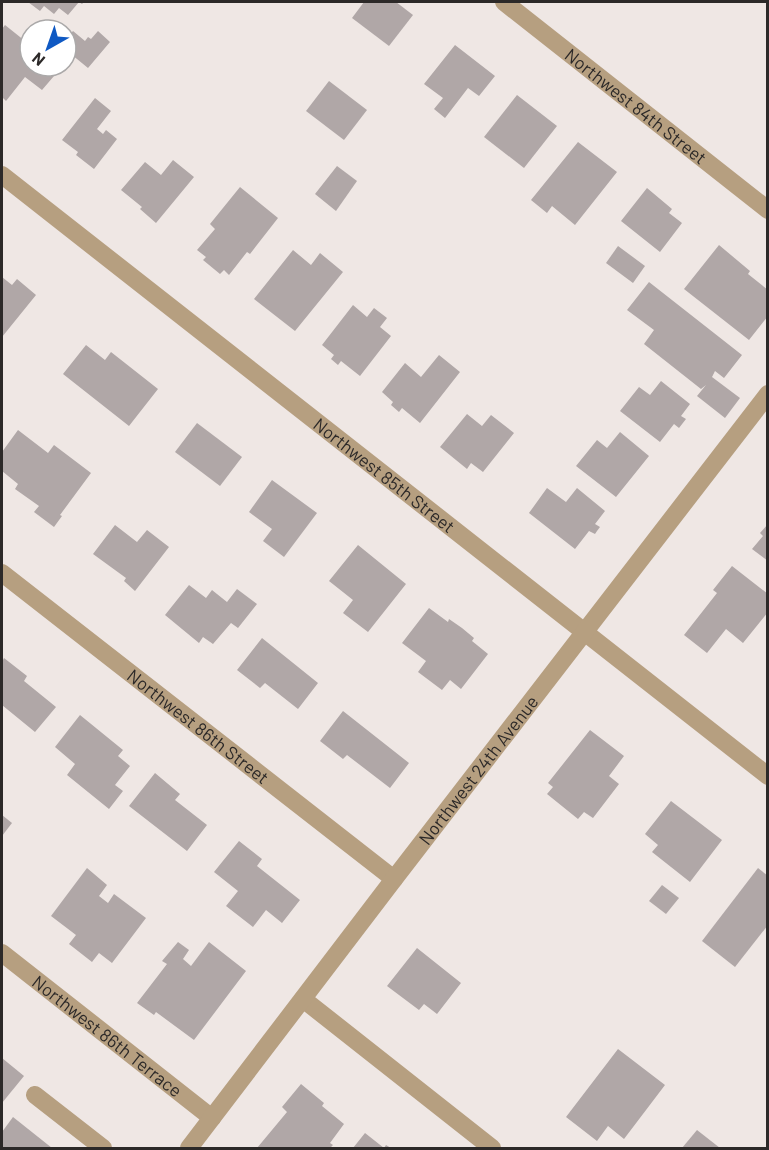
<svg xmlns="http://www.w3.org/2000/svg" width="769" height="1150" viewBox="0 0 769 1150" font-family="Barlow,sans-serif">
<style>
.building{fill:#b0a7a7}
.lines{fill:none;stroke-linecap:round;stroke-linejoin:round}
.minor{stroke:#b69f80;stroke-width:18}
.labels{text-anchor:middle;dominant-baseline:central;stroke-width:6;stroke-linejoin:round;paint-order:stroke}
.street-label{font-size:18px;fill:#2c2928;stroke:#fff}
</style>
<rect width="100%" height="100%" fill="#efe7e4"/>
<g class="building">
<path d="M28,2H84L82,4L79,2L68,15L59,8L54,14L44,6L40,11Z"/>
<path d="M364,2H396L413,15L389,46L352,18Z"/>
<path d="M5,25L30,45V66H56L60,69L42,90L25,77L6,101L2,97V29Z"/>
<path d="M73,31L85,41L88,37L91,39L98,31L110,42L88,68L66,50V39Z"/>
<path d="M455,45L495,76L479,96L468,88L445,118L434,109L443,98L424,84Z"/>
<path d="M329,81L367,110L344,140L306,111Z"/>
<path d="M517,95L557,126L524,168L484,137Z"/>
<path d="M95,98L111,111L97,129L103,134L106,130L117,139L94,169L76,155L78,152L62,140Z"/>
<path d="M578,142L617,172L575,225L552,206L547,213L531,200Z"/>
<path d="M173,160L194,177L156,223L140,209L142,207L121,190L145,162L161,175Z"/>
<path d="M337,166L357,181L336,211L315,194Z"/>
<path d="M240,187L278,218L250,254L247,252L229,275L224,270L220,274L203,260L206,257L197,250L215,229L210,224Z"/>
<path d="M647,188L672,209L669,213L682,223L660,252L621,221Z"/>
<path d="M719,245L750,271L748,274L768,290V316L749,340L684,289Z"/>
<path d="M618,246L645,266L633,283L606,263Z"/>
<path d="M293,250L311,265L320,253L343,272L295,331L254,299Z"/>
<path d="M2,277L12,285L17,279L36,295L2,337Z"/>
<path d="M649,282L742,355L724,378L715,371L712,377L740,398L725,418L697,396L706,385L701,389L644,344L654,330L627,310Z"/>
<path d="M353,305L367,317L374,308L387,318L380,327L391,336L360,376L341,361L338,365L331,359L334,355L322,345Z"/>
<path d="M86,345L105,360L111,352L158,389L129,426L63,374Z"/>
<path d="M439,355L460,372L420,423L402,408L399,412L391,405L393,402L382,392L405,363L421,377Z"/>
<path d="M661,381L690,404L681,416L686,419L679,428L674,424L660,442L620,411L639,387L650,395Z"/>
<path d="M467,414L482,426L491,415L514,433L483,472L471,463L467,469L440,447Z"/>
<path d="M197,423L242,457L220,486L175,452Z"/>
<path d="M18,430L48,453L54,445L91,473L60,515L62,516L54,527L34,512L39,506L15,489L18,484L2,471V452Z"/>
<path d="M620,432L649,456L616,497L576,466L597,440L607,448Z"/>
<path d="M272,480L317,513L284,557L263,541L272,529L249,512Z"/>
<path d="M547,488L566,502L577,488L605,511L595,524L600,527L597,531L595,534L589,531L575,549L529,513Z"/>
<path d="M768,524V561L752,549L763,536L760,533Z"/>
<path d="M115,525L137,542L147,530L169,547L135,591L124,581L126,578L93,554Z"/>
<path d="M358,545L406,584L368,632L343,613L353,600L329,581Z"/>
<path d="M732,566L768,594V612L743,643L726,629L707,653L684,635L717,593L713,590Z"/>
<path d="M189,585L206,598L212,590L227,602L237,589L257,604L238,628L231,623L213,644L203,637L199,643L165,615Z"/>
<path d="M429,608L448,622L449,619L462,628L474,638L472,641L488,654L461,689L450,680L442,690L418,672L426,661L402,643Z"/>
<path d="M262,638L318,683L298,709L265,683L260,688L237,670Z"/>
<path d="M4,658L27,676L24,681L56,707L35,732L2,705V662Z"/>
<path d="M343,711L409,763L390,788L347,755L343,759L320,741Z"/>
<path d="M80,715L123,750L118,756L130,766L115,785L123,791L109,809L67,775L75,764L55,747Z"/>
<path d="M590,730L624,756L609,776L619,784L593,818L584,812L578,819L547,794L553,787L548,783Z"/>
<path d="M155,773L180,794L175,800L207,825L187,851L129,806Z"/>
<path d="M671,801L722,840L690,882L652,852L658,845L645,834Z"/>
<path d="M2,815L12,823L2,836Z"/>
<path d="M239,841L262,859L257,866L300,900L282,923L266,910L253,927L226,906L238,891L214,872Z"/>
<path d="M87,868L107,885L99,896L108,903L114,894L146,918L112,963L99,953L92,962L69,944L76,935L51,916Z"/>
<path d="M758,868L768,876V925L735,967L702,941Z"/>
<path d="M662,885L679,898L666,914L649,901Z"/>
<path d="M178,942L189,950L183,959L191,966L209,942L246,971L194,1040L156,1012L154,1015L137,1003L167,964L162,961Z"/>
<path d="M417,948L461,983L437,1014L424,1004L419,1010L387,986Z"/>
<path d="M618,1049L665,1085L624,1139L608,1126L597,1141L566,1117Z"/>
<path d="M2,1058L24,1076L2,1103Z"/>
<path d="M301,1084L324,1103L322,1106L344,1124L330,1143L333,1145L330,1148H257L287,1112L282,1107Z"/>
<path d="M13,1117L52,1148H2V1132Z"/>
<path d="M697,1130L720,1148H682Z"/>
<path d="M365,1133L384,1148L386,1145L391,1148H353Z"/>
</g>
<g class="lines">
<g class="minor">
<path id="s1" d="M504,2L768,210"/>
<path id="s2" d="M2,175L768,776"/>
<path id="s3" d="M2,573L394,879"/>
<path id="s4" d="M2,953L212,1118"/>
<path d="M303,999L492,1148"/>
<path d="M35,1095L103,1148"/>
<path id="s5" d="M189,1148L394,879L768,394"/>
</g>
</g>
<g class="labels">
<g class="street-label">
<text stroke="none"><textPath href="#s1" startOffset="168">Northwest 84th Street</textPath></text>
<text stroke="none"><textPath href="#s2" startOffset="486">Northwest 85th Street</textPath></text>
<text stroke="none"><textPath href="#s3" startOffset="249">Northwest 86th Street</textPath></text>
<text stroke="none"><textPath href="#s5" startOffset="476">Northwest 24th Avenue</textPath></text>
<text stroke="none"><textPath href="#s4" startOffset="134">Northwest 86th Terrace</textPath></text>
</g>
</g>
<rect width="769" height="1150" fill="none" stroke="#2c2928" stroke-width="6"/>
<g transform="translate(48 48) rotate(220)"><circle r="28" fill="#ffffff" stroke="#aba9a9" stroke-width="1.5"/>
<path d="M0-4.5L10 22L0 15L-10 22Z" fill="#0f59c3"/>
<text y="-9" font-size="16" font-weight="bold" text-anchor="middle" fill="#2c2928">N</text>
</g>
</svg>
